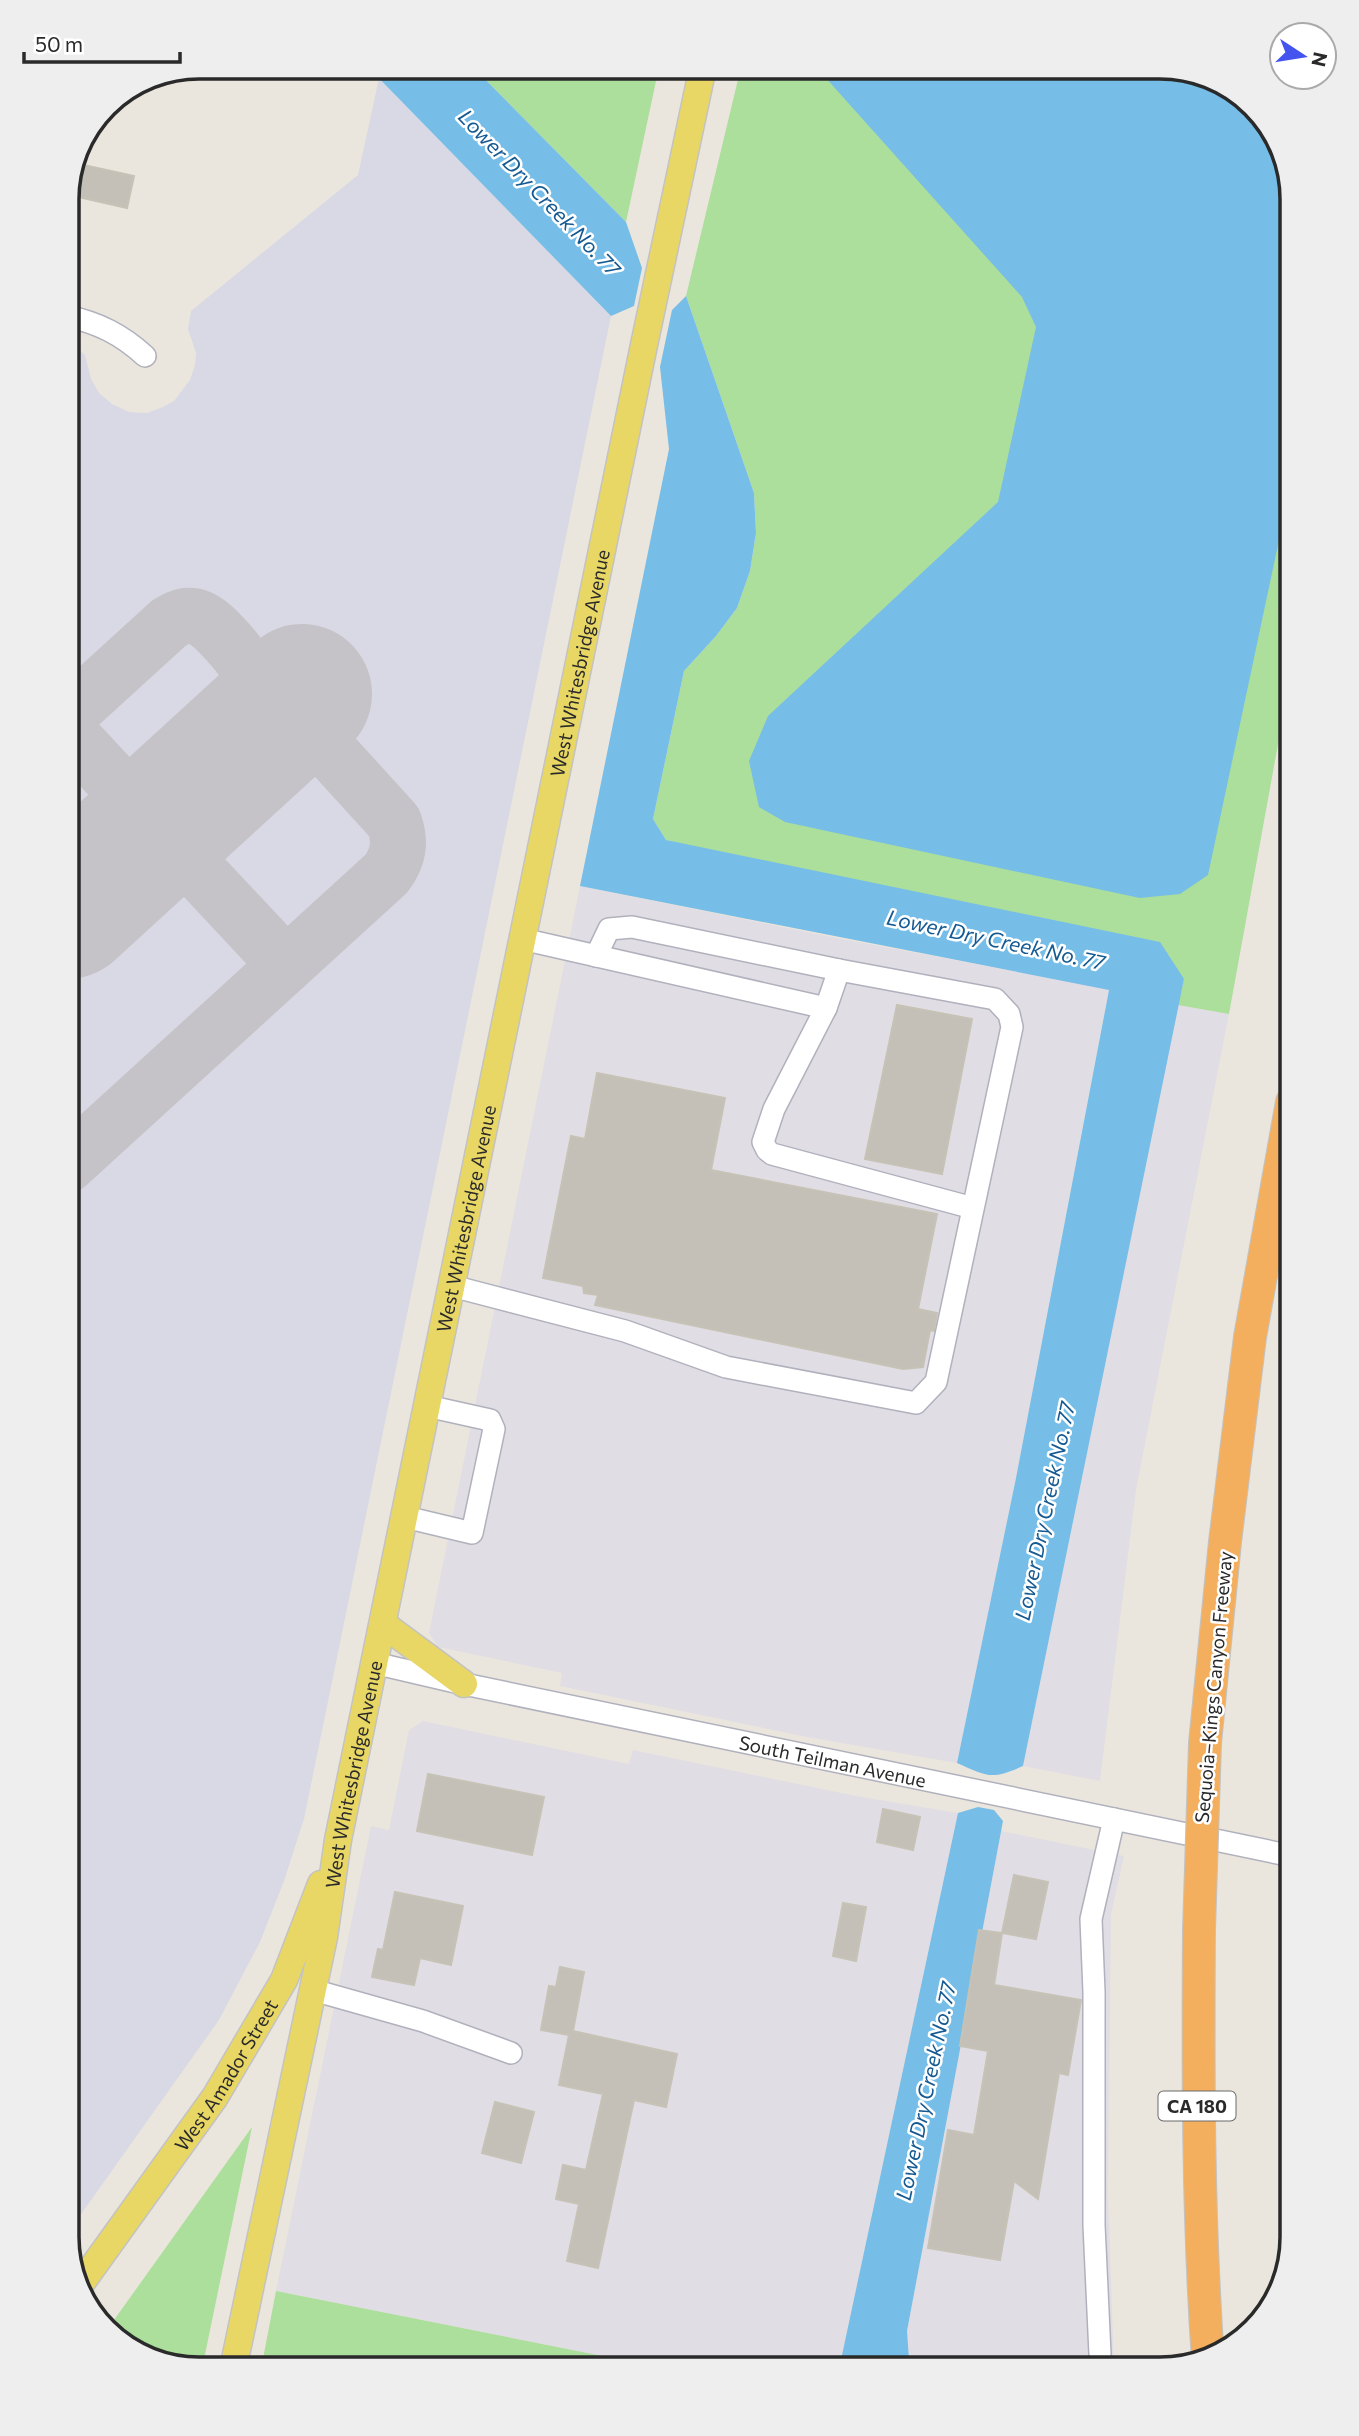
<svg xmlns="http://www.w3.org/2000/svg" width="1359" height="2436" viewBox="0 0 1359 2436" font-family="Commissioner,sans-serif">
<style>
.industrial{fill:#e0dde4}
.airport{fill:#d8d9e4}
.green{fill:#acde9c}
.water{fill:#76bde7}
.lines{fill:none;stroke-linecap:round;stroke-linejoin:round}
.taxiway{stroke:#c6c3c8;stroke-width:56}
.runway{stroke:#c6c3c8;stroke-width:140}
.building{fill:#c4c0b8;stroke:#c6c2b6;stroke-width:2}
.minor-casing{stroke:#b0b1bd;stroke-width:24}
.major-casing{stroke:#c3c3c3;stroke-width:29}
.highway-casing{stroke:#c3c3c3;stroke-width:34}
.minor{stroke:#fff;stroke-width:21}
.major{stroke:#e8d765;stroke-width:26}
.highway{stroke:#f4af5e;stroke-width:32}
.highway-bridge-casing{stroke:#c3c3c3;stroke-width:34;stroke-linecap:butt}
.highway-bridge{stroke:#f4af5e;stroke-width:32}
.labels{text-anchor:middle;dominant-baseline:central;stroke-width:5;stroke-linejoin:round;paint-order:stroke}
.shield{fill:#fff;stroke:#6a6a6a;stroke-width:2}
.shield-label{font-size:18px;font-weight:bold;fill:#2a2a2a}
.street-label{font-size:19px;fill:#2a2a2a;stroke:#fff}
.water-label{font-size:21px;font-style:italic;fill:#155a92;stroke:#fff}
.rim{fill:none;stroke:#2a2a2a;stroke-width:3.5}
</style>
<rect width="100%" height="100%" fill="#ebe6dd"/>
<g class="industrial">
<path d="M580,886L832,937L1109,989L1016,1478L957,1763L807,1737L560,1686L562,1673L438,1647L429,1633Z"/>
<path d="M1178,1005L1229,1014L1136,1490L1100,1781L1023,1766Z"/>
<path d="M423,1721L629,1764L633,1750L856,1796L958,1813L839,2369H668L276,2291L371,1826L389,1830L409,1730Z"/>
<path d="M1001,1831L1124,1856L1111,1915L1108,2192L1114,2369H916L909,2359L907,2331Z"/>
</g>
<path class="airport" d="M379,78L611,316L304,1819L284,1881L260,1942L219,2020L67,2234V344L73,345L85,355L91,379L99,393L112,404L129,412L147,413L163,407L174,401L190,380L195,365L196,353L188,329L191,311L358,175Z"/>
<g class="green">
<path d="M473,67H659L626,222Z"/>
<path d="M741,67H1169L1240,94L1282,148L1292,199V667L1229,1014L1178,1005L1184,979L666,840L653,819L684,671L716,636L737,608L750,571L756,533L754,493L686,296Z"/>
<path d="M252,2127L202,2369H191L125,2347L109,2327Z"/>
<path d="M276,2291L668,2369H261Z"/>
</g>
<g class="water">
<path d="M368,67H473L626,222L642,268L634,306L611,316Z"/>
<path d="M816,67H1169L1240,94L1282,148L1292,199V265L1279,540L1208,875L1180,894L1140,898L785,822L759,807L749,761L768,716L998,502L1036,327L1022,297Z"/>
<path d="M686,296L754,493L756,533L750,571L737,608L716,636L684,671L653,819L666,840L1160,942L1184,979L1023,1766C991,1780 989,1777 957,1763L1016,1478L1109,990L580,886L669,449L660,367L672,310Z"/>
<path d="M978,1807L994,1810L1003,1821L907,2331L909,2359L916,2369H839L958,1813Z"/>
</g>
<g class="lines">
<g class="taxiway">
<path d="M67,716L169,623C179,617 188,613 200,618C218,625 261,679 263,698C265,720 250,736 239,752"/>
<path d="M67,731L286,965"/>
<path d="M67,1165L386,874C399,857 401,842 394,822L313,733C281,717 264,734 239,752"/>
</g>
<path class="runway" d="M67,909L302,694"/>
</g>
<g class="building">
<path d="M79,164L134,176L127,208L74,196L75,189L68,188Z"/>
<path d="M897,1005L972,1019L942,1174L865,1159Z"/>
<path d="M597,1073L725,1098L711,1170L937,1214L918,1309L937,1313L934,1331L930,1330L923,1367L903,1369L595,1305L598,1295L584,1293L583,1286L543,1278L571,1136L585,1139Z"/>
<path d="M428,1774L544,1797L532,1855L417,1831Z"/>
<path d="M883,1809L920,1817L913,1850L877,1842Z"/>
<path d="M1014,1875L1048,1882L1036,1939L1002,1933Z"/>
<path d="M395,1892L463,1906L451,1965L420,1958L414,1985L372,1977L378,1949L383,1950Z"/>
<path d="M843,1903L866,1907L856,1961L833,1956Z"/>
<path d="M979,1930L1002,1933L994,1985L1081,2000L1068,2075L1059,2073L1038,2199L1014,2181L1000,2260L928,2248L948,2130L974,2135L988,2051L960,2046Z"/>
<path d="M560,1967L584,1972L573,2031L677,2054L666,2107L634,2100L598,2268L567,2261L579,2204L556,2199L563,2165L586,2170L603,2094L559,2085L569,2035L541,2030L549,1986L556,1987Z"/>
<path d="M495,2102L534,2112L521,2163L482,2153Z"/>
</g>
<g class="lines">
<g class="minor-casing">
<g id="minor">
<path d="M67,316C98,323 121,334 145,356"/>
<path d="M522,939L826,1008"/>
<path d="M596,956L609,929L632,927L839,970"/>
<path d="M452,1286L625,1331L726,1367L916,1403L936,1382L1012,1027L1009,1014L995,999L839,970L826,1008L774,1109L763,1142L767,1150L772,1154L973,1208"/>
<path d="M405,1517L472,1533L494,1429L490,1420L427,1406"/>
<path id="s1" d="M374,1663L464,1684L1292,1856"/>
<path d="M313,1990L423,2021L511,2053"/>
<path d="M1100,2354L1094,2225V1992L1091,1919L1114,1819"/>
</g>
</g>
<g class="major-casing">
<g id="major">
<path d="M383,1624L464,1684"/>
<path id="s2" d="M77,2289L215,2097L284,1980L321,1884"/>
<path id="s3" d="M233,2369L324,1937L338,1840L644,345L703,67"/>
</g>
</g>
<g class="highway-casing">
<g id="highway">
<path d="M1205,1743L1225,1542L1250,1337L1292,1102"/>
<path d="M1199,1930C1198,2073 1198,2217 1208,2360"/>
</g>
</g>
<use href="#minor" class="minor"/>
<use href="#major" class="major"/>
<use href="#highway" class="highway"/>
<g class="highway-bridge-casing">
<path id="highway-bridge" d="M1199,1930L1205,1743"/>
</g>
<use href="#highway-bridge" class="highway-bridge"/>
</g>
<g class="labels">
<rect class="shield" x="1158.5" y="2091.5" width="77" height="29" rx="5"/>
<g class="shield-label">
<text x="1197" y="2106">CA 180</text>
</g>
<g class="street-label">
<text stroke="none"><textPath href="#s3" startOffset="1741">West Whitesbridge Avenue</textPath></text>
<text stroke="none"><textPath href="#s3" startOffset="1174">West Whitesbridge Avenue</textPath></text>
<text transform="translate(1213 1687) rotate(-85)">Sequoia–Kings Canyon Freeway</text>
<text stroke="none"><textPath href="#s1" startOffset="469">South Teilman Avenue</textPath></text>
<text stroke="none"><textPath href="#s3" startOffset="607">West Whitesbridge Avenue</textPath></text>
<text stroke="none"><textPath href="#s2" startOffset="261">West Amador Street</textPath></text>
</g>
<g class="water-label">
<text transform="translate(540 192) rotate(46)">Lower Dry Creek No. 77</text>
<text transform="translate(996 939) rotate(12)">Lower Dry Creek No. 77</text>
<text transform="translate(1044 1511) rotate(-78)">Lower Dry Creek No. 77</text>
<text transform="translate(925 2091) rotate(-78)">Lower Dry Creek No. 77</text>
</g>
</g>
<path d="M0 0H1359V2436H0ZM199 79H1160A120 120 0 0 1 1280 199V2237A120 120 0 0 1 1160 2357H199A120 120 0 0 1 79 2237V199A120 120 0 0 1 199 79Z" fill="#eee" fill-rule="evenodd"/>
<path class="rim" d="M199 79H1160A120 120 0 0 1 1280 199V2237A120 120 0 0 1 1160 2357H199A120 120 0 0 1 79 2237V199A120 120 0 0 1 199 79Z"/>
<g transform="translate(1303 56) rotate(102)"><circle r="33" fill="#ffffff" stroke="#aaaaaa" stroke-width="2"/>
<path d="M0-5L12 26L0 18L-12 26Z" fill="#4654ef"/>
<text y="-10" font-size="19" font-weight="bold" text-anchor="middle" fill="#2a2a2a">N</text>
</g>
<path d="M24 52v10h156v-10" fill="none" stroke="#2a2a2a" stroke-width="3.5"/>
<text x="35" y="52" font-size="21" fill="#2a2a2a" stroke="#ffffff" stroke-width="5" paint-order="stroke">50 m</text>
</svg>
